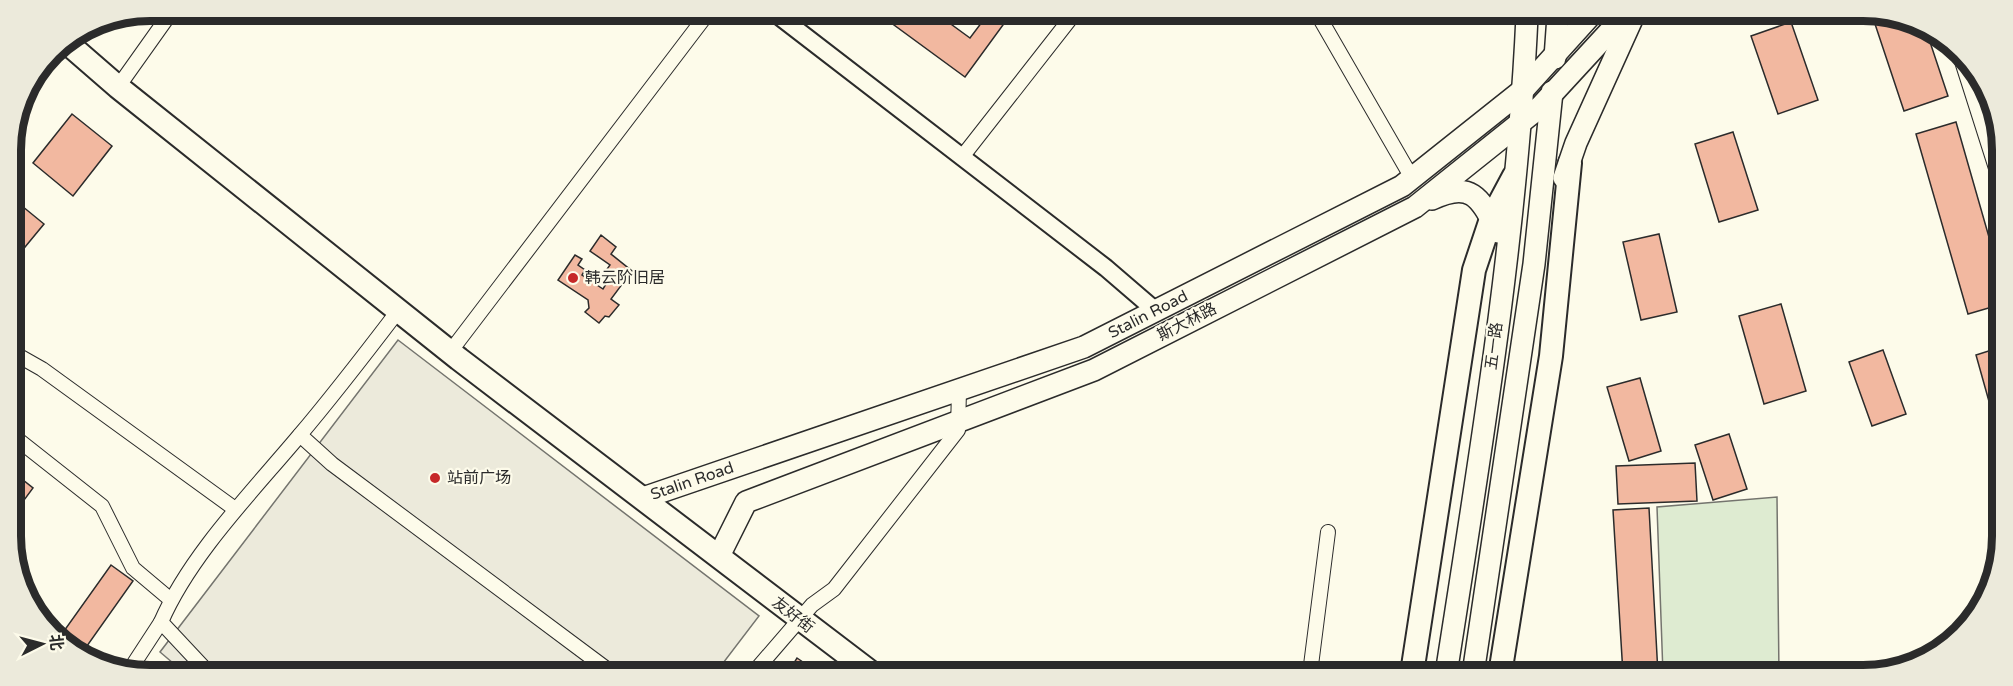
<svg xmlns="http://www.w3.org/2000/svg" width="2013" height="686" viewBox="0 0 2013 686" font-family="'Varela Round','Noto Sans SC',sans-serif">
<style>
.green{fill:#deebd1;stroke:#74746e;stroke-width:1.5}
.parking{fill:#eceadb;stroke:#74746e;stroke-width:1.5}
.building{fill:#f2b8a0;stroke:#2b2b2b;stroke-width:1.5}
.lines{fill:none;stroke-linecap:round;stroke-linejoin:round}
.minor-casing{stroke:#2b2b2b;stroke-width:16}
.tertiary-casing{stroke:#2b2b2b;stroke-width:20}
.primary-casing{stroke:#2b2b2b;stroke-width:24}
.trunk-casing{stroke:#2b2b2b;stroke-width:26}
.minor{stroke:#fdfbea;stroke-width:14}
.tertiary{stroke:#fdfbea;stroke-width:16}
.primary{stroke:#fdfbea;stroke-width:21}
.trunk{stroke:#fdfbea;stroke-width:22}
.poi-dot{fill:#c62828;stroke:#fdfbea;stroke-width:2}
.labels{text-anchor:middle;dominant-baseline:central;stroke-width:4.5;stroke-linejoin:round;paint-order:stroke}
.poi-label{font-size:16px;fill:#2b2b2b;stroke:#fdfbea;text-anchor:start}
.street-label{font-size:16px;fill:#2b2b2b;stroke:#fdfbea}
.rim{fill:none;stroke:#2b2b2b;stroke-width:8}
</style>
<rect width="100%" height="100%" fill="#fdfbea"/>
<path class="green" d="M1777,497L1779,675L1663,674L1657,507Z"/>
<path class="parking" d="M398,340L759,616L717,671L180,669L160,652Z"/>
<g class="building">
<path d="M879,14H937L970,38L988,14H1011L965,77Z"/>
<path d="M1873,18H1908L1926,30L1948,96L1904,111Z"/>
<path d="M1791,22L1818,100L1778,114L1751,36Z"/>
<path d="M72,114L112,146L73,196L33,163Z"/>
<path d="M1956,122L1999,272V305L1968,314L1916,134Z"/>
<path d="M1733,132L1758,210L1719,222L1695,144Z"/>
<path d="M11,197L44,224L11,264Z"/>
<path d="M1659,234L1677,312L1641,320L1623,242Z"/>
<path d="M601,235L616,247L611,254L632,271L611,299L619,305L609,317L605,316L599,323L585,312L589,308L588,300L558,280L575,255L582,259L578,265L585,270L582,275L603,289L611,276L605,272L610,265L590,251Z"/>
<path d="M1781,304L1806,391L1764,404L1739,316Z"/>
<path d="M1998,348L1997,430L1976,355Z"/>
<path d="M1883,350L1906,414L1872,426L1849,362Z"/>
<path d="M1640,378L1661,451L1629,461L1607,387Z"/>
<path d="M1729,434L1747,489L1713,500L1695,445Z"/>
<path d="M1695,463L1697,501L1618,504L1616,466Z"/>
<path d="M13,472L33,488L13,515Z"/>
<path d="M1649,508L1658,674H1623L1613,510Z"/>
<path d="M111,565L133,581L82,653L59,638Z"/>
<path d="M797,658L816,671H789Z"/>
</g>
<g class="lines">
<g class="minor-casing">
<g id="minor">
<path d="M1318,15L1412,178"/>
<path d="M1959,52L2001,184"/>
<path d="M118,87L172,11"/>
<path d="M1984,123L2001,144"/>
<path d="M962,157L1074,14"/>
<path d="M12,352L42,369L235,509"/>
<path d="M450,352L708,13"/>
<path d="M12,435L102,506L133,568L171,600"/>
<path d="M300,435L332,464L608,670"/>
<path d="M131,668L161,622"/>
<path d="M205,669L161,622C190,555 252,492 299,436C333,396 366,353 398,311"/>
<path d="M755,671L812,605L834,589L958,430L959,390"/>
<path d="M1310,673L1328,532"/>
</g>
</g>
<g class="tertiary-casing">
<path id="tertiary" d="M775,13L1106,268L1156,311"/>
</g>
<g class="primary-casing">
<g id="primary">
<path d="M1555,58L1558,16"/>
<path d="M1564,178L1576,143L1633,17"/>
<path d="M1432,199C1472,180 1480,198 1498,232"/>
<path id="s1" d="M643,498L1084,347L1402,186L1524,89L1590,16"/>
<path d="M719,556L746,502L1094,370L1415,207L1540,107L1623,17"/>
<path d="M1446,674C1480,456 1517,236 1527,16"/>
<path d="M1473,674L1534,264L1552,92"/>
</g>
</g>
<g class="trunk-casing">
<g id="trunk">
<path d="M65,41L118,87L459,359L869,671"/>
<path d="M1412,673L1474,270L1491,219L1514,176"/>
<path d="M1500,674L1551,356L1570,163"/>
</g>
</g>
<use href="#minor" class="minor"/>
<use href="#tertiary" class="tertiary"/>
<use href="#primary" class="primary"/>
<use href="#trunk" class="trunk"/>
</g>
<g class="poi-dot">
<circle cx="573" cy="278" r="6"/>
<circle cx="435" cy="478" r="6"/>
</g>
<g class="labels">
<g class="poi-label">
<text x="585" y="278">韩云阶旧居</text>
<text x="447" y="478">站前广场</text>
</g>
<g class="street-label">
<text stroke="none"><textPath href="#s1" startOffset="538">Stalin Road</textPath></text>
<text transform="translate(1187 322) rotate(-27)">斯大林路</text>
<text transform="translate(1494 346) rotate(-83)">五一路</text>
<text stroke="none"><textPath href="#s1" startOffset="52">Stalin Road</textPath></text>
<text transform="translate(793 615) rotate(38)">友好街</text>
</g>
</g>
<path d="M0 0H2013V686H0ZM150 21H1863A129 129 0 0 1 1992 150V536A129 129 0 0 1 1863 665H150A129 129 0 0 1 21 536V150A129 129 0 0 1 150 21Z" fill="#eceadb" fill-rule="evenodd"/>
<path class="rim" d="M150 21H1863A129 129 0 0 1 1992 150V536A129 129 0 0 1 1863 665H150A129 129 0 0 1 21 536V150A129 129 0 0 1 150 21Z"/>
<g transform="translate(42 644) rotate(84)" stroke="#fdfbea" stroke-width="4.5" paint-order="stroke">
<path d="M0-4.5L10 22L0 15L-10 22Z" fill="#2b2b2b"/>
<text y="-9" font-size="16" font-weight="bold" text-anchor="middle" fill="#2b2b2b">北</text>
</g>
</svg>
